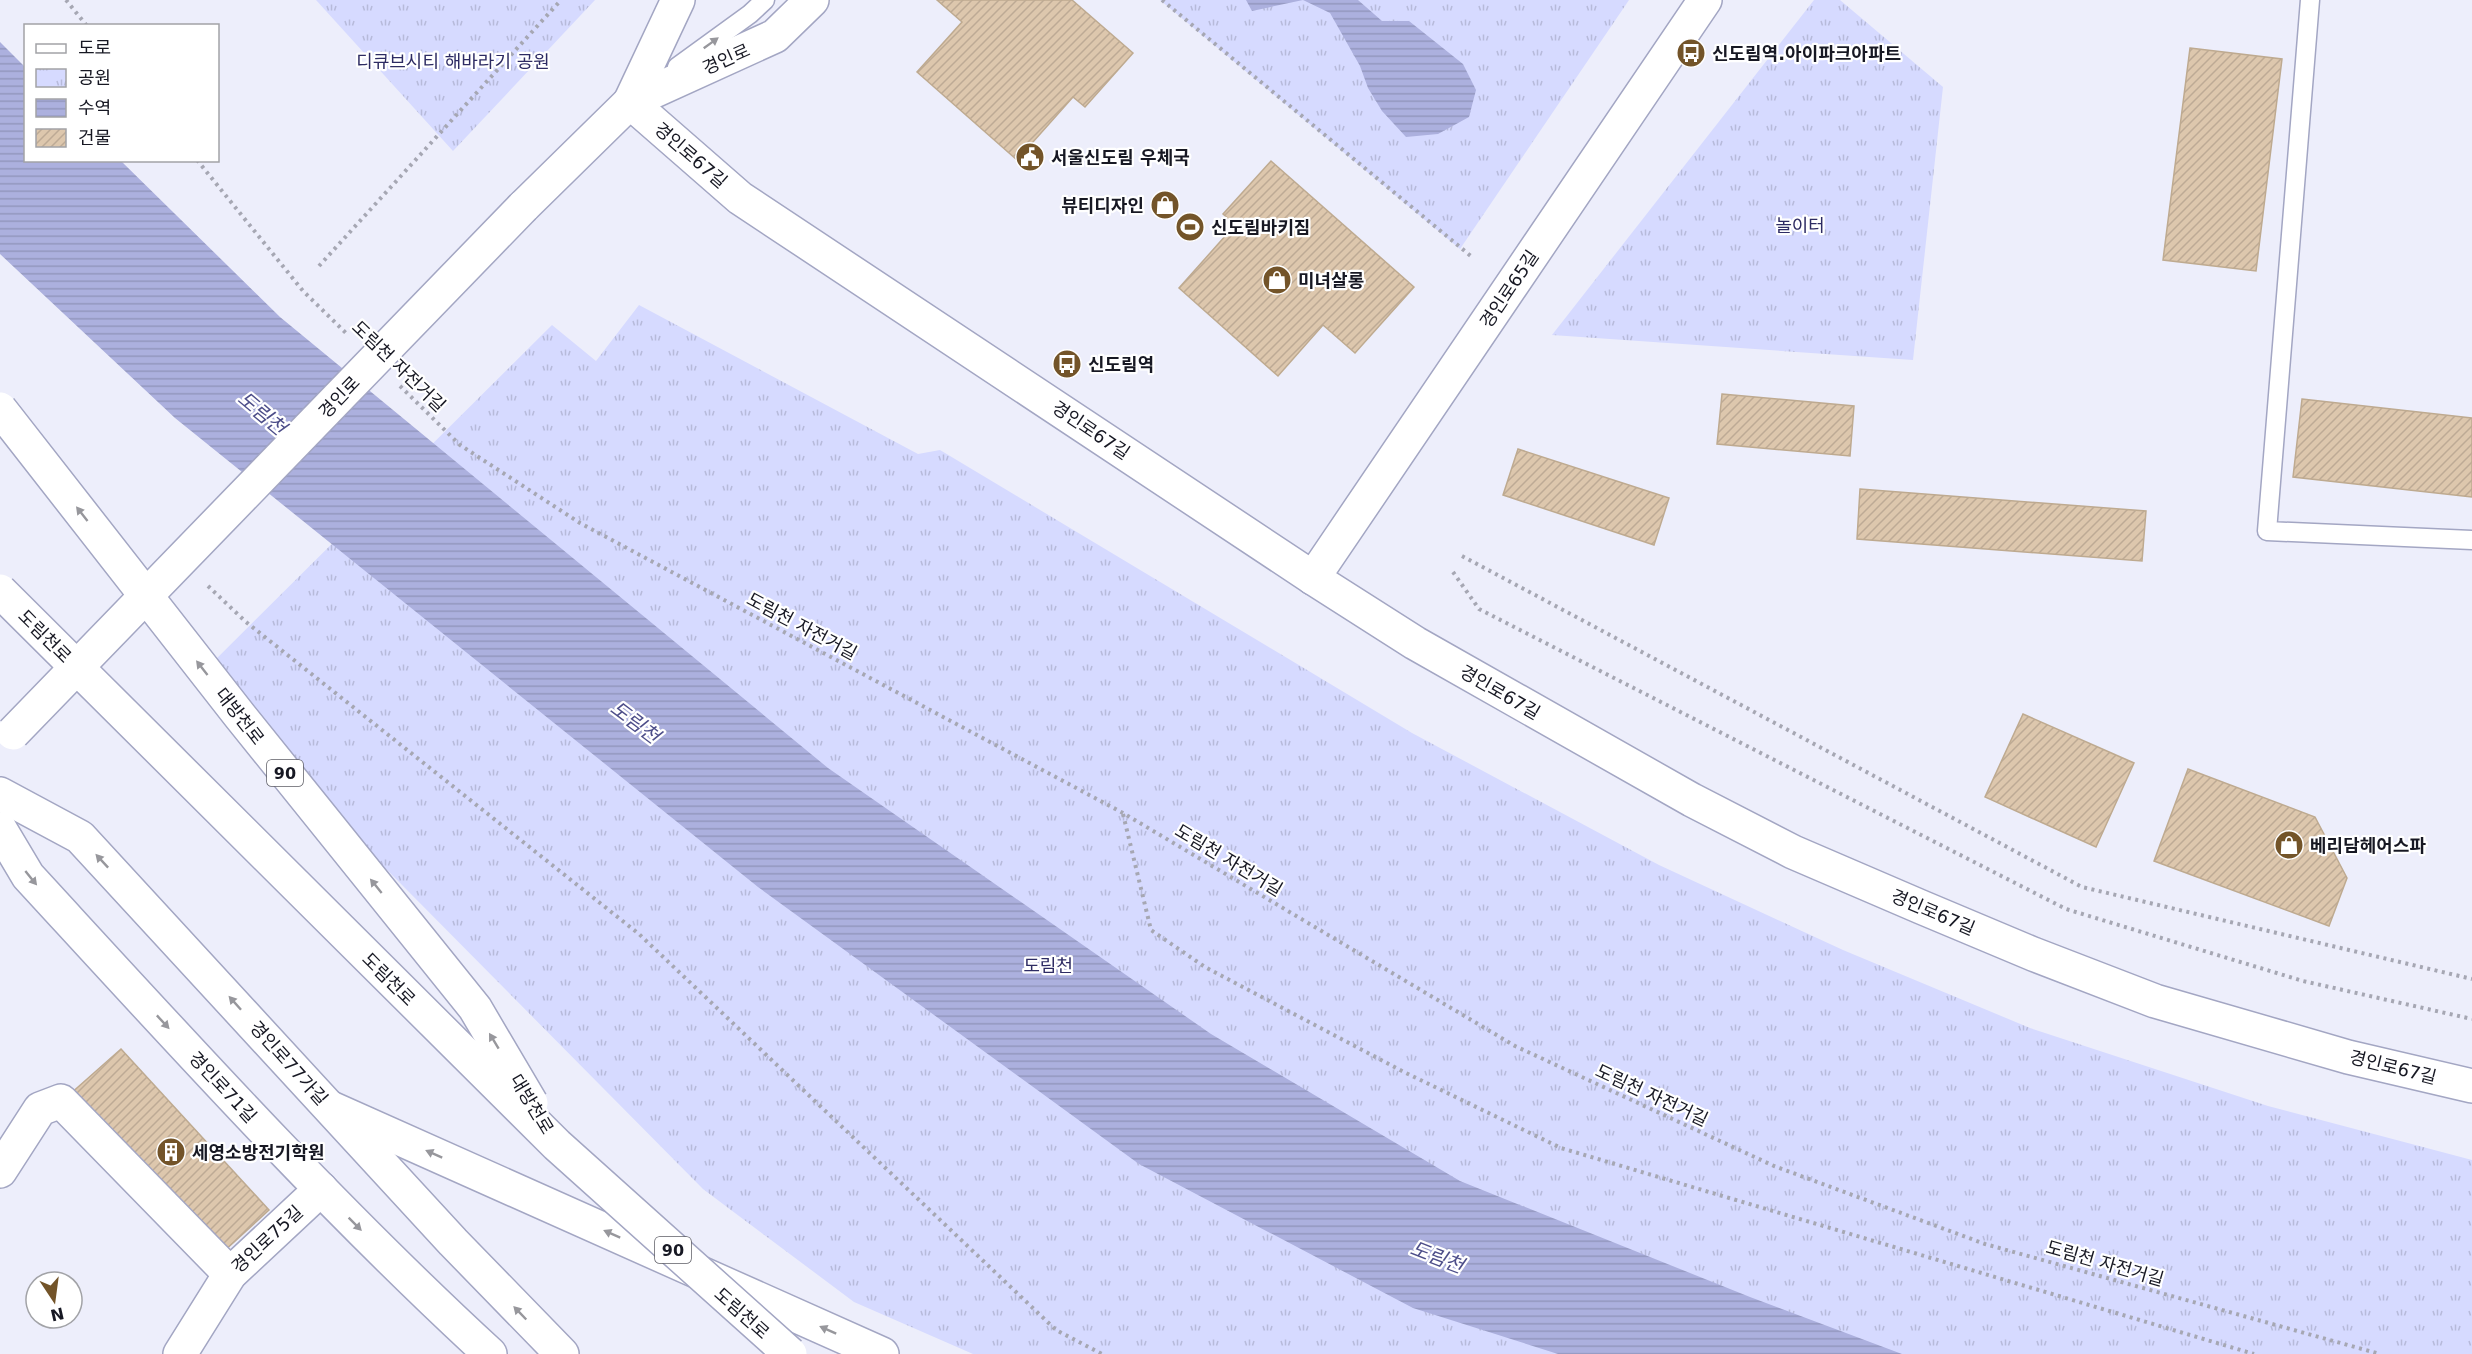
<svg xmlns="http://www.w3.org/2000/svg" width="2472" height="1354" viewBox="0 0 2472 1354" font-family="'DejaVu Sans','Noto Sans KR',sans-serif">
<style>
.park{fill:url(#park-tufts)}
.water{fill:url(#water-rules)}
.building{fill:url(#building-hatch);stroke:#beaa90;stroke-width:1.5}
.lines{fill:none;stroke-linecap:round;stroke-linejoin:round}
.lane-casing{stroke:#a3a6c3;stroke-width:21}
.street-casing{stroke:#a3a6c3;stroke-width:36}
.secondary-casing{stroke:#a3a6c3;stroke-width:36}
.primary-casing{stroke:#a3a6c3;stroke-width:36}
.path{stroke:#a6a7b3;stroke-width:4;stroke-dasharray:3 4.5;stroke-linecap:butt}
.lane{stroke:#fff;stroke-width:18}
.street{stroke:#fff;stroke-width:33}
.secondary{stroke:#fff;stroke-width:33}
.primary{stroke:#fff;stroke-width:33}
.primary-bridge-casing{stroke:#a3a6c3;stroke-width:36;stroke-linecap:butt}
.primary-bridge{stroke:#fff;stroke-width:33}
.oneway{fill:#97979c}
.labels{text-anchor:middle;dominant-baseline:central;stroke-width:4.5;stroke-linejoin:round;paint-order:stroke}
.shield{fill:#fff;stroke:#5d5d65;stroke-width:1.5}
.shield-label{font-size:16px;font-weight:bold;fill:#171823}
.poi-label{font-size:18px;font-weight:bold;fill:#171823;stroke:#fff;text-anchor:start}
.street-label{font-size:18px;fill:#171823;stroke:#fff}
.park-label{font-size:18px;fill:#2d2b63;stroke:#fff}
.water-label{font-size:20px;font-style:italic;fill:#4d4e89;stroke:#fff}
</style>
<defs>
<pattern id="park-tufts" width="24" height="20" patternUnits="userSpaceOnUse" patternTransform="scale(1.5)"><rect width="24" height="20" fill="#d6daff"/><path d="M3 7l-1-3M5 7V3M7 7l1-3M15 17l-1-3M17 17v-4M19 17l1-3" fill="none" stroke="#b7bada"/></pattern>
<pattern id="water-rules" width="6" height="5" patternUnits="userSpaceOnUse" patternTransform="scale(1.5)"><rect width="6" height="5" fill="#acb0de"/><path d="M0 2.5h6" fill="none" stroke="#9397be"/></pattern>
<pattern id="building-hatch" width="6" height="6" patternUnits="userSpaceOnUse" patternTransform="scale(1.5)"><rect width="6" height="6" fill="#ddc7ad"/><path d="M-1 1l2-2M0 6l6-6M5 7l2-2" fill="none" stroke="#bdaa95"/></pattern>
</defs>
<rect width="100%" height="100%" fill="#edeefb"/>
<g class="park">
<path d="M316,0H595L453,151Z"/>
<path d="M1160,0H1629L1460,249Z"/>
<path d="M1814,0H1840L1943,87L1913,360L1552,335Z"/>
<path d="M639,305L918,454L940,450L1412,733L1659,865L1843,950L2030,1028L2268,1106L2472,1160V1354H973L854,1302L703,1189L197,678L552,325L596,361Z"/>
</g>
<g class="water">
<path d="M1246,0H1358L1382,21H1409L1463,64L1476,90L1469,117L1438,134L1406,137L1382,111L1368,88L1360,66L1330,13L1303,0L1252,11Z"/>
<path d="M0,42L25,67L26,160L121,161L280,317L828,768L1211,1034L1460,1181L1750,1297L1902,1354H1558L1413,1308L1139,1164L758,887L175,418L0,254Z"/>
</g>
<g class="building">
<path d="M937,0H1072L1133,53L1085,107L1073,97L1017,160L917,72L962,22Z"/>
<path d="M2190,48L2282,59L2256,271L2163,260Z"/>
<path d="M1271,161L1414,287L1355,353L1323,325L1278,376L1179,288L1235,225L1223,214Z"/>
<path d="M1722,394L1854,406L1850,456L1717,444Z"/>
<path d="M2302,399L2472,418V497L2293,477Z"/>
<path d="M1518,449L1669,498L1654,545L1503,495Z"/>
<path d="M1860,489L2146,511L2142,561L1857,539Z"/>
<path d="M2023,714L2134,763L2096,847L1985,797Z"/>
<path d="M2188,769L2315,817L2347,878L2329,926L2154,861Z"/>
<path d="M121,1049L269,1210L222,1253L69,1095Z"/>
</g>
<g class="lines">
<g class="lane-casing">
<g id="lane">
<path d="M2310,0L2267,531L2472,540"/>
<path d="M677,67L750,14L765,0"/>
</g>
</g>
<g class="street-casing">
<g id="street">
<path d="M0,1171L40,1109L61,1101L230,1274"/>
<path d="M180,1354L230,1274L321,1189"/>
</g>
</g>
<g class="secondary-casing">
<g id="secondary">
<path d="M630,102L740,198L1313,578L1415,643L1692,800L1793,852L1921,907L2033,954L2155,1001L2348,1057L2472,1086"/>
<path d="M1313,578L1705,0"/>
<path d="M0,794L80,837L453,1242L562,1354"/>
<path d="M0,829L28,876C178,1039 327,1204 490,1354"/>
</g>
</g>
<g class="primary-casing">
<g id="primary">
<path d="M630,102L678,0"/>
<path d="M523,207L630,102L775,36L812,0"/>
<path d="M331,1108L882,1354"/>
</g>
</g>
<g class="path">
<path d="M66,0L87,26"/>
<path d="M1162,0L1472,257"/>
<path d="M197,160L303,291L348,335"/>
<path d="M319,266L561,0"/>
<path d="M400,386L460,445L580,523L1123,813L1515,1046L1774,1166L1985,1244L2380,1354"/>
<path d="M1462,556L2082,887L2472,979"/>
<path d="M1453,572L1479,609L2066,909L2303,981L2472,1019"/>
<path d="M208,586L246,622L639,934L1056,1330L1102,1354"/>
<path d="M1123,814L1151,930L1205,967L1404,1072L1561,1148L2254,1354"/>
</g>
<use href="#lane" class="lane"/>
<use href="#street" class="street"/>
<use href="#secondary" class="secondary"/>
<use href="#primary" class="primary"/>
<g class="primary-bridge-casing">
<g id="primary-bridge">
<path d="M0,409L240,716L475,1008L531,1103"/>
<path d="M0,591L557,1145L790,1354"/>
<path d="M13,733L523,207"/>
</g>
</g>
<use href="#primary-bridge" class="primary-bridge"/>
</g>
<defs><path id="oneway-solid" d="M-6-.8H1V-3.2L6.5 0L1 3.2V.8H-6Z" transform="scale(1.5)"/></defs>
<g class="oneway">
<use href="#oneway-solid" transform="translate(711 43) rotate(-36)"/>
<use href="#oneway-solid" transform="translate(82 514) rotate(-128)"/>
<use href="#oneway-solid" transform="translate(202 668) rotate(-128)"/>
<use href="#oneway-solid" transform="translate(102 861) rotate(-133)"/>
<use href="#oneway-solid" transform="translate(31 878) rotate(51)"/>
<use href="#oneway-solid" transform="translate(376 886) rotate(-129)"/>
<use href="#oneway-solid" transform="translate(235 1003) rotate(-132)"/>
<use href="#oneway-solid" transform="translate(163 1022) rotate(47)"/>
<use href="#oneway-solid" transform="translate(494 1041) rotate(-121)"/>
<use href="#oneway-solid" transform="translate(434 1154) rotate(-156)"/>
<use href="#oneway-solid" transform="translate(355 1224) rotate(45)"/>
<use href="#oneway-solid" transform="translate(612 1234) rotate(-156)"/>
<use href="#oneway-solid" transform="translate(520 1313) rotate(-134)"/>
<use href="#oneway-solid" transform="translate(828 1330) rotate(-156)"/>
</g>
<defs>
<g id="bus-disc" transform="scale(1.5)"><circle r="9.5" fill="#735429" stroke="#fff"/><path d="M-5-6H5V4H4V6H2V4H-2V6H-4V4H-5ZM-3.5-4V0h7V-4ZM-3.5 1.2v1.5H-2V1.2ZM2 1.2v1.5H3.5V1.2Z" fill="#fff"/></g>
<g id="civic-disc" transform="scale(1.5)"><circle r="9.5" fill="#735429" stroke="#fff"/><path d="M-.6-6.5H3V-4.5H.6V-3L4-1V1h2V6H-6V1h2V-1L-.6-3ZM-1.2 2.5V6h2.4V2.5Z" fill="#fff"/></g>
<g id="shop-disc" transform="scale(1.5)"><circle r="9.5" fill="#735429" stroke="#fff"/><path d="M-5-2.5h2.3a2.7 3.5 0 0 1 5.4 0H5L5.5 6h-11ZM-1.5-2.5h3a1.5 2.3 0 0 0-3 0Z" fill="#fff"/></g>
<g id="stadium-disc" transform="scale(1.5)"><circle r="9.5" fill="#735429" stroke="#fff"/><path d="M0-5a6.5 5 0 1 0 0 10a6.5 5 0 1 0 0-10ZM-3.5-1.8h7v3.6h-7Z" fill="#fff"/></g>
<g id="building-disc" transform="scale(1.5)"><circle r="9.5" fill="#735429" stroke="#fff"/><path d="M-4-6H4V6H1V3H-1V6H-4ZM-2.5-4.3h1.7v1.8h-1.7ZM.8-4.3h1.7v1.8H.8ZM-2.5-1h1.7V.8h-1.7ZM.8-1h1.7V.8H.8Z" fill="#fff"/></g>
</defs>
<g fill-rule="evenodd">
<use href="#bus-disc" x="1691" y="53"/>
<use href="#civic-disc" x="1030" y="157"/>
<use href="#shop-disc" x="1165" y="205"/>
<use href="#stadium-disc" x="1190" y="227"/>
<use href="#shop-disc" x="1277" y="280"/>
<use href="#bus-disc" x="1067" y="364"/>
<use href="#shop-disc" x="2289" y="845"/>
<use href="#building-disc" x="171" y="1152"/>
</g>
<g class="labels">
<g class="shield">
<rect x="267" y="760" width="36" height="26" rx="4.5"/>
<rect x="655" y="1237" width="36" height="26" rx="4.5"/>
</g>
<g class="shield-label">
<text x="285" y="773">90</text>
<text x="673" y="1250">90</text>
</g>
<g class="poi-label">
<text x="1712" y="53">신도림역.아이파크아파트</text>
<text x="1051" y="157">서울신도림 우체국</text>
<text x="1144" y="205" text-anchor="end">뷰티디자인</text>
<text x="1211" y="227">신도림바키짐</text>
<text x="1298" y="280">미녀살롱</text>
<text x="1088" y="364">신도림역</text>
<text x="2310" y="845">베리담헤어스파</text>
<text x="192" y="1152">세영소방전기학원</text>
</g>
<g class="street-label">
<text transform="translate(726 59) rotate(-24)">경인로</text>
<text transform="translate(691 155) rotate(41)">경인로67길</text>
<text transform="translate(1509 289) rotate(-56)">경인로65길</text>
<text transform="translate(399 366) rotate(44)">도림천 자전거길</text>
<text transform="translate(339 397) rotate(-46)">경인로</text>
<text transform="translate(1091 430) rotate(34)">경인로67길</text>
<text transform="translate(802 626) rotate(28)">도림천 자전거길</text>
<text transform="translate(45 636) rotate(45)">도림천로</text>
<text transform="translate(1500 692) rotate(30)">경인로67길</text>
<text transform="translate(240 716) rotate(52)">대방천로</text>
<text transform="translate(1229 860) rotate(31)">도림천 자전거길</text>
<text transform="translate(1933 912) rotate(23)">경인로67길</text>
<text transform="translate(389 979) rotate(45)">도림천로</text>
<text transform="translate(289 1063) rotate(48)">경인로77가길</text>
<text transform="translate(2393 1067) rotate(14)">경인로67길</text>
<text transform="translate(223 1087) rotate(47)">경인로71길</text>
<text transform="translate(1652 1095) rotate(25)">도림천 자전거길</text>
<text transform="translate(532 1104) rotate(59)">대방천로</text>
<text transform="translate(267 1239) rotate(-43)">경인로75길</text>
<text transform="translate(2105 1263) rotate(16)">도림천 자전거길</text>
<text transform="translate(742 1313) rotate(42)">도림천로</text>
</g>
<g class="park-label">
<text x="453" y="61">디큐브시티 해바라기 공원</text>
<text x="1800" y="225">놀이터</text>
<text x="1048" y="965">도림천</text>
</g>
<g class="water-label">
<text transform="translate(262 413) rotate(40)">도림천</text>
<text transform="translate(635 722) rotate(37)">도림천</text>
<text transform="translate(1437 1257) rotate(21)">도림천</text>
</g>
</g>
<rect x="24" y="24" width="195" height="138" fill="#ffffff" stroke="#a2a3a7" stroke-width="1.5"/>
<rect x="36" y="44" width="30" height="9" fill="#ffffff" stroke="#a2a3a7" stroke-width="1.5"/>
<text x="78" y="54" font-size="18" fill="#171823">도로</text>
<rect x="36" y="69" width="30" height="18" fill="url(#park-tufts)" stroke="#a2a3a7" stroke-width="1.5"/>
<text x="78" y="84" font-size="18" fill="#171823">공원</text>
<rect x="36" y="99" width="30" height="18" fill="url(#water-rules)" stroke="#a2a3a7" stroke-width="1.5"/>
<text x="78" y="114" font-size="18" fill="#171823">수역</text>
<rect x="36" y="129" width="30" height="18" fill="url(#building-hatch)" stroke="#a2a3a7" stroke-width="1.5"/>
<text x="78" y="144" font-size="18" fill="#171823">건물</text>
<g transform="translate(54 1300) rotate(167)"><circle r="28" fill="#ffffff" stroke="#a2a3a7" stroke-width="1.5"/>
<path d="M0-4.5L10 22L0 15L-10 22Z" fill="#735429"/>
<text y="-9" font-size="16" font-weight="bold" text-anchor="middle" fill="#171823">N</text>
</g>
</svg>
